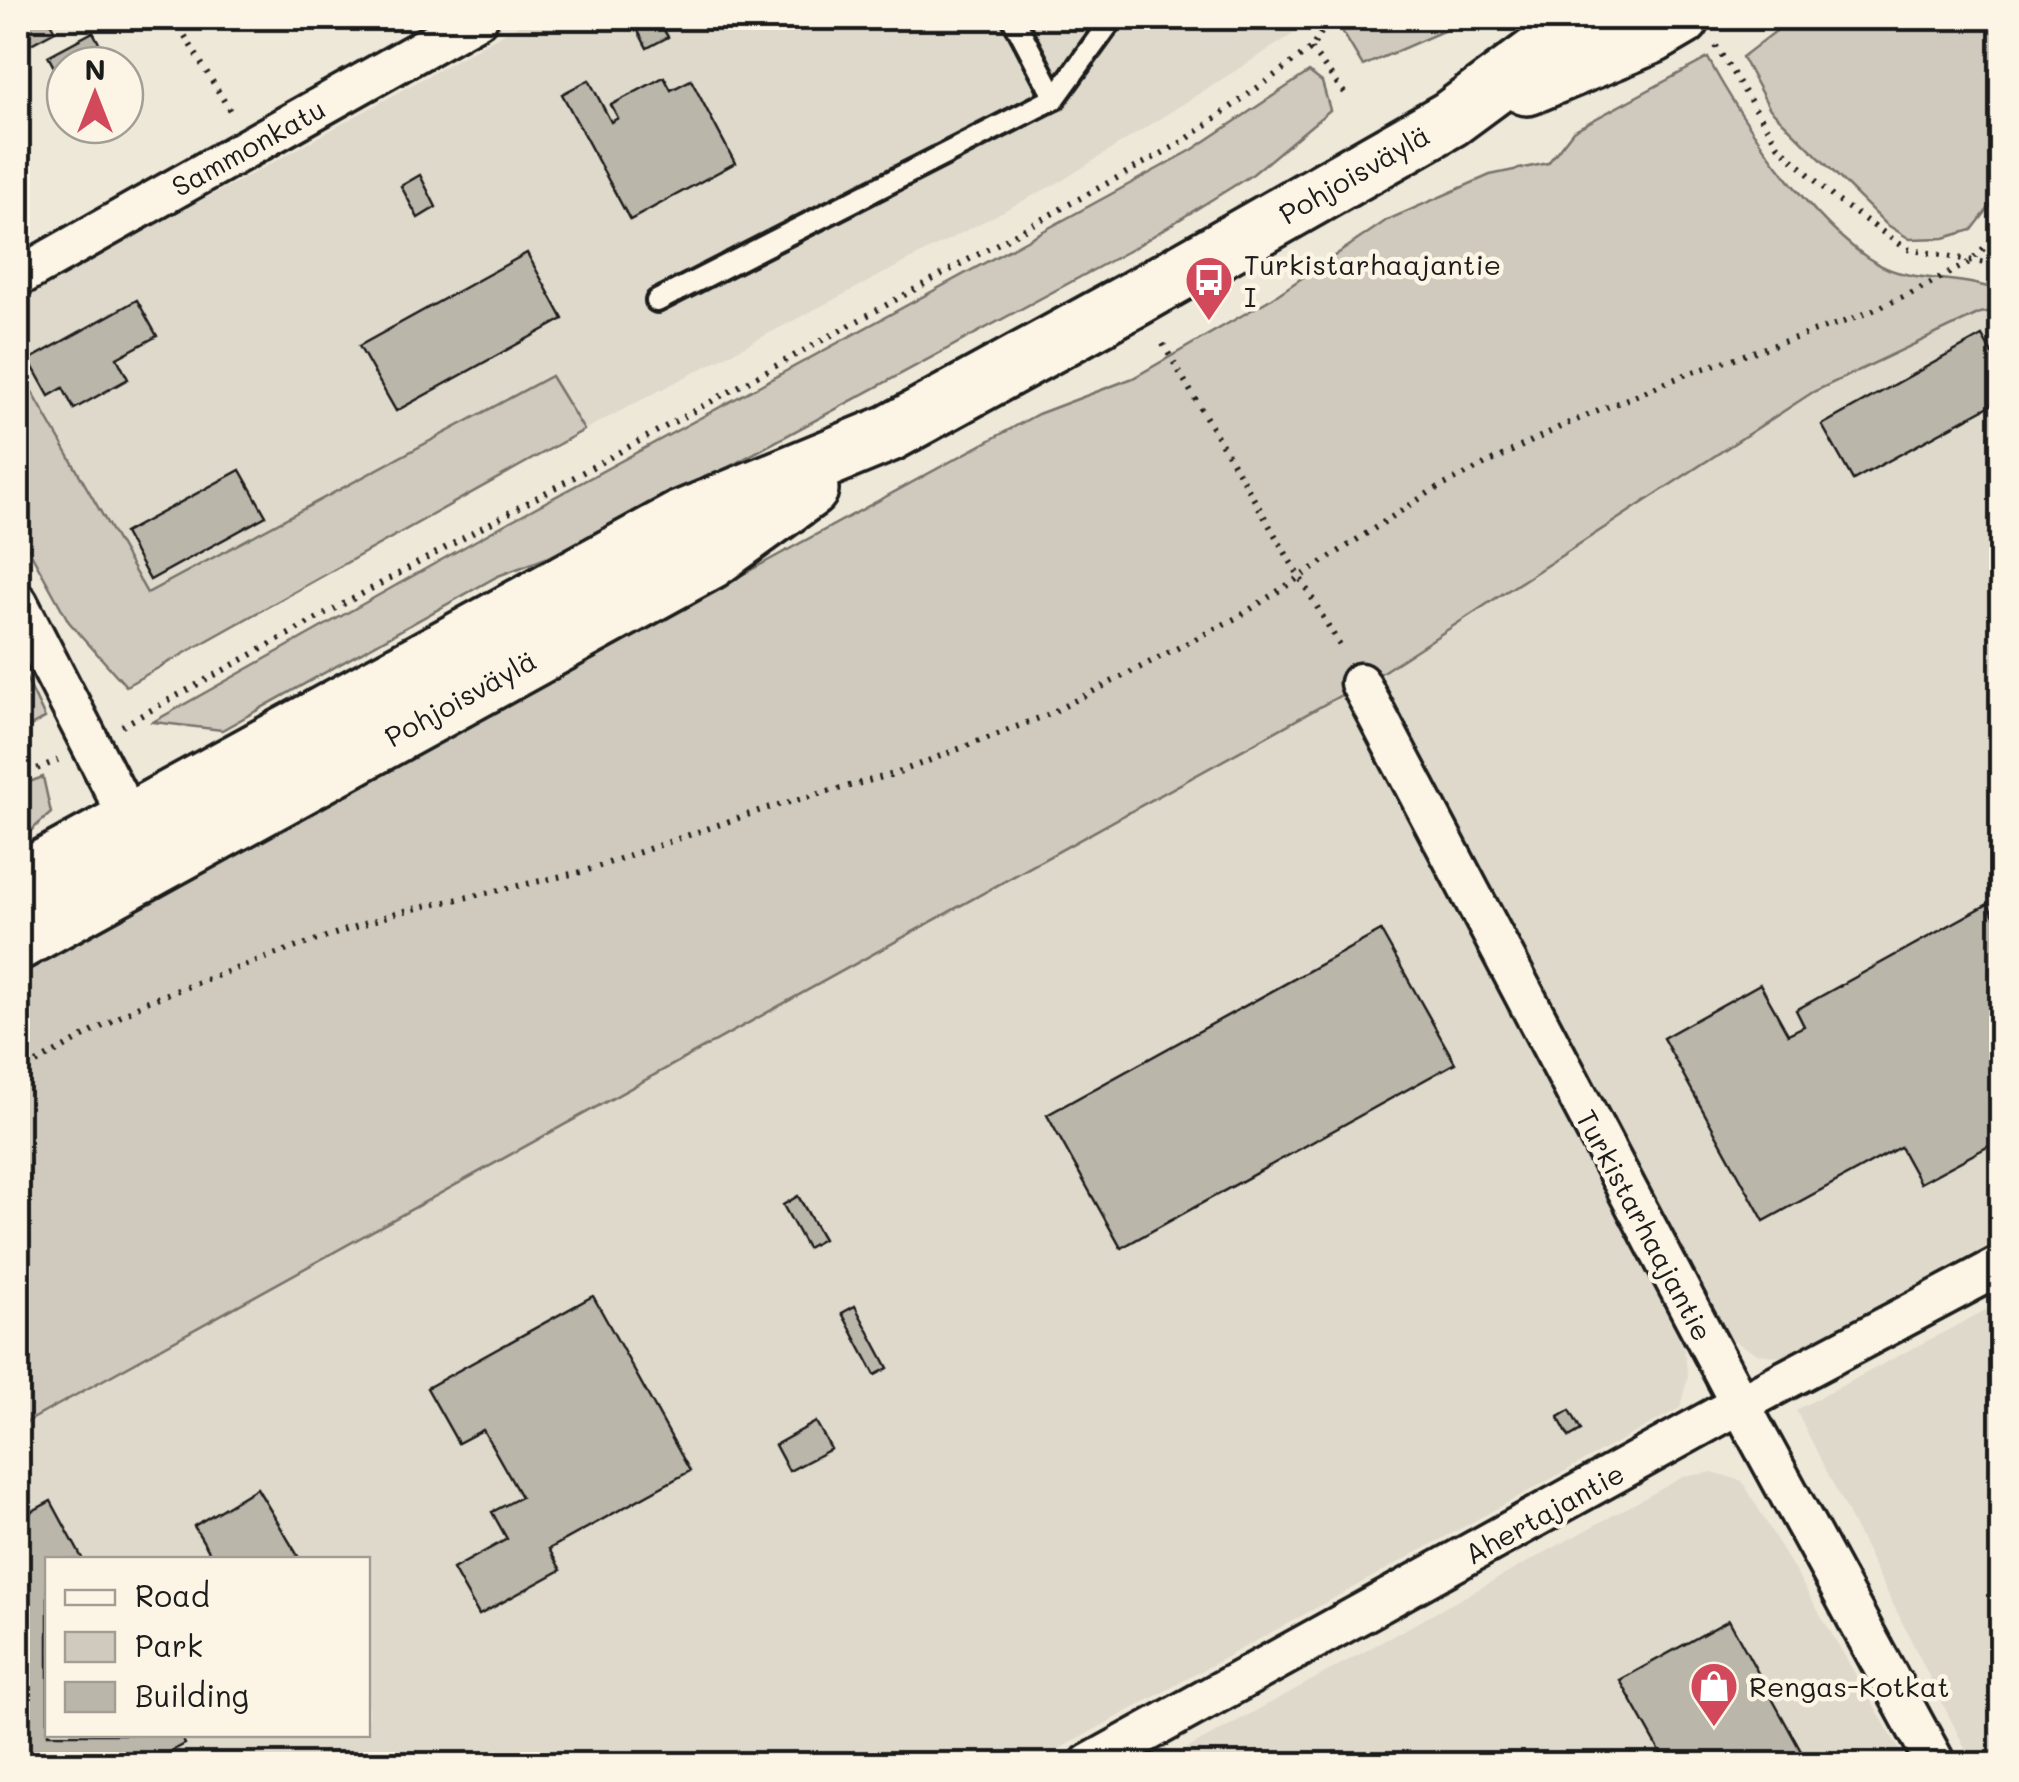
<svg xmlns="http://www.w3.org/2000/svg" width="2019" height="1782" viewBox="0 0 2019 1782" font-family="Mali,sans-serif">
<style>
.built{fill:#ded9cb;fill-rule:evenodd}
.green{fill:#cfcabd;stroke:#76736c;stroke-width:2.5}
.building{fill:#bab6aa;stroke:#1c1c1c;stroke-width:2.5}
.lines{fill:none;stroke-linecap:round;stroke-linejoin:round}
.lane-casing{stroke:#1c1c1c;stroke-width:28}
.street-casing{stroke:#1c1c1c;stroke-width:45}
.secondary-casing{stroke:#1c1c1c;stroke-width:62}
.path{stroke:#1c1c1c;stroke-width:6;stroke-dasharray:2.5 8;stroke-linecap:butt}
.lane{stroke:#fcf5e5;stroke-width:20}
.street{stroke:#fcf5e5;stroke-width:38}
.secondary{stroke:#fcf5e5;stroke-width:55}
.labels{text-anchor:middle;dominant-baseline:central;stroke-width:9;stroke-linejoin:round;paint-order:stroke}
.street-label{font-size:28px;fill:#1c1c1c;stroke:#fcf5e5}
.poi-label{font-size:28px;fill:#1c1c1c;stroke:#fcf5e5;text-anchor:start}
</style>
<rect width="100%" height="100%" fill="#eee8d9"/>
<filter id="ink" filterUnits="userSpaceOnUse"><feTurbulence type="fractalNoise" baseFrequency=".01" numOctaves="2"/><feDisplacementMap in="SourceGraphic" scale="20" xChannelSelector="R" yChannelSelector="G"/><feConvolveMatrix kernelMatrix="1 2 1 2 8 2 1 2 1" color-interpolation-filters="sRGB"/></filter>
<g filter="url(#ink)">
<g class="built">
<path d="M531,18H1305L1298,31L1063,180L584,430L552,377L147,594L18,367V295L256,172Z"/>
<path d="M2001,310V1239L1783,1357L1758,1354L1726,1337L1381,673L1813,392L1980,313Z"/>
<path d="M1341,693L1683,1344L1688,1376L1680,1408L1032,1764H18V1427ZM48,1560H368V1734H48Z"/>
<path d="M2001,1302V1764H1973L1796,1410Z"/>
<path d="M1713,1472L1742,1481L1908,1764H1159L1683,1477Z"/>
</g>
<g class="green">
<path d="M1348,18H1473L1363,66L1342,31Z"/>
<path d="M1793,18H2001V192L1972,230L1944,238L1910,239L1886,224L1770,109L1742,57Z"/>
<path d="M1708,58C1740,119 1829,252 1897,272C1932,282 1968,277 2001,292V310L1980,313L1813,392L1381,673L18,1427V968L1038,414L1133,378L1274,297L1387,220L1490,175L1548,163L1573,131Z"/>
<path d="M1309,72L1322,82L1330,110L1253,174L1132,249L592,541L498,576L222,730L153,722L507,523L1192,150Z"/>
<path d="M18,367L147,593L551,376L584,430L126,686L69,622L18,530Z"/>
<path d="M18,661L45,718L18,733Z"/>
<path d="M43,777L51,813L18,842V786Z"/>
</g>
<g class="building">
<path d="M33,18H48L55,31L18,51V26Z"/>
<path d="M649,18H657L668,37L647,48L635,25Z"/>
<path d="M93,32L111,65H65V108L54,88L63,84L48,56Z"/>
<path d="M664,77L671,90L691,80L735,163L630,220L562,94L589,80L611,122L618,118L611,105Z"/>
<path d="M420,175L436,207L418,218L401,186Z"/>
<path d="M527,253L563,319L396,411L359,346Z"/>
<path d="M137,300L157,336L117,358L128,379L74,409L63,388L49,396L29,360Z"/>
<path d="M1982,336L2002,371V399L1853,480L1822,425Z"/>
<path d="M240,470L266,516L150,580L124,533Z"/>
<path d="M1988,904L1996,920L2002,917V1139L1920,1183L1900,1147L1764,1221L1663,1038L1760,984L1788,1034L1804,1026L1796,1010Z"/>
<path d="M1381,931L1455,1063L1121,1248L1047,1115Z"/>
<path d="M798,1196L823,1239L807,1248L783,1205Z"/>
<path d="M593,1296L690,1471L549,1549L561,1570L479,1615L453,1569L507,1539L492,1512L521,1497L483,1430L458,1443L427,1388Z"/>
<path d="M855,1306L888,1368L875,1375L842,1313Z"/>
<path d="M1570,1410L1581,1430L1569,1437L1558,1417Z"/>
<path d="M816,1422L831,1449L789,1471L775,1445Z"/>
<path d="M257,1488L298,1556L291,1560H214L194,1526Z"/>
<path d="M51,1501L83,1560H48V1734H180L185,1744L147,1764H18V1519Z"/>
<path d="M1729,1620L1808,1764H1667L1620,1680Z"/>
<path d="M1360,1753L1365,1761L1371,1757L1375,1764H1343Z"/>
</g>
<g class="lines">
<g class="lane-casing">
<g id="lane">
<path d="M1055,98L1113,18"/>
<path d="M657,301L1055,98L1013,18"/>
</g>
</g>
<g class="street-casing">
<g id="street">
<path d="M18,277L478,18"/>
<path d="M18,603L141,842"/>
<path d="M1360,683L1740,1404L1936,1764"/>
<path d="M1089,1764L1740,1404L2002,1265"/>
</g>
</g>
<g class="secondary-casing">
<g id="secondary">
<path d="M1527,87L1653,35L1682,18"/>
<path d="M18,882L681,519L890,433L1134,299L1450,119L1587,18"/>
<path d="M18,942L710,561L810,489"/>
</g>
</g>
<g class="path">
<path d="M174,18L232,114"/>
<path d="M1716,46L1778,145L1835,199L1907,249L2002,266"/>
<path d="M1311,49L1348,98"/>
<path d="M1163,344L1343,651"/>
<path d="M122,726L1184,141L1311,49L1330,18"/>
<path d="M18,777L58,760"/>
<path d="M18,1073L148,1001L279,953L396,913L585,871L767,808L894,774L1047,715L1240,616L1430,492L1562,426L1687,374L1855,318L1910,294L1970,262L2002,230"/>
</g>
<use href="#lane" class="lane"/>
<use href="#street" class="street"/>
<use href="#secondary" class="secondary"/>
</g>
</g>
<defs>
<g id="bus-pin" transform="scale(2.5)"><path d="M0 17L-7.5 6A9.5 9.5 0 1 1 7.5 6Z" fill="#d1495b" stroke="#fcf5e5"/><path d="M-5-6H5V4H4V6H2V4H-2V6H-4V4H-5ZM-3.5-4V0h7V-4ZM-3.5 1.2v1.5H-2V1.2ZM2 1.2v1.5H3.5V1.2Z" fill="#fff"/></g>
<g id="shop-pin" transform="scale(2.5)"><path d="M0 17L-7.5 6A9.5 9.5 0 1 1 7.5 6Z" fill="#d1495b" stroke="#fcf5e5"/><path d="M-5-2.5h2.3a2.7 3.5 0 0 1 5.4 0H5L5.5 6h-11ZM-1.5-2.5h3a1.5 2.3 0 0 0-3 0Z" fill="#fff"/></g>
</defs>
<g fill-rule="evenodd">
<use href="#bus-pin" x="1209" y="280"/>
<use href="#shop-pin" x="1714" y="1686"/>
</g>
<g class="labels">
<g class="street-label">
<text transform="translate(248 147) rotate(-29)">Sammonkatu</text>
<text transform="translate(1354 174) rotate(-30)">Pohjoisväylä</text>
<text transform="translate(460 698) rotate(-29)">Pohjoisväylä</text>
<text transform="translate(1645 1225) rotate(62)">Turkistarhaajantie</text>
<text transform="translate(1544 1513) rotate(-29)">Ahertajantie</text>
</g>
<g class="poi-label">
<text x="1244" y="264">Turkistarhaajantie<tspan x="1244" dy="32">I</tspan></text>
<text x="1749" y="1686">Rengas-Kotkat</text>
</g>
</g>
<rect width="2019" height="1782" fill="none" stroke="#fcf5e5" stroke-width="60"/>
<rect x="30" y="30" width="1959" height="1722" fill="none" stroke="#1c1c1c" stroke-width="4" filter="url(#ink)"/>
<rect x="45" y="1557" width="325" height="180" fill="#fcf5e5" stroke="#a29e95" stroke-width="2.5"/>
<rect x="65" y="1590" width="50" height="15" fill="#fcf5e5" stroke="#a29e95" stroke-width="2.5"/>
<text x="135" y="1607" font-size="30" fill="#1c1c1c">Road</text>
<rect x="65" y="1632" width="50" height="30" fill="#cfcabd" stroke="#a29e95" stroke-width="2.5"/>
<text x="135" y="1657" font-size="30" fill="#1c1c1c">Park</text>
<rect x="65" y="1682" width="50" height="30" fill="#bab6aa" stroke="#a29e95" stroke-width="2.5"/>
<text x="135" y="1707" font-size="30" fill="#1c1c1c">Building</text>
<g transform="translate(95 95)"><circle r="48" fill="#fcf5e5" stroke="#a29e95" stroke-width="2.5"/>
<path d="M0-8L18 38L0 25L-18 38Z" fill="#d1495b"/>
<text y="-15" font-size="28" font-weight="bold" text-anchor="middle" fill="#1c1c1c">N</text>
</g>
</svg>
